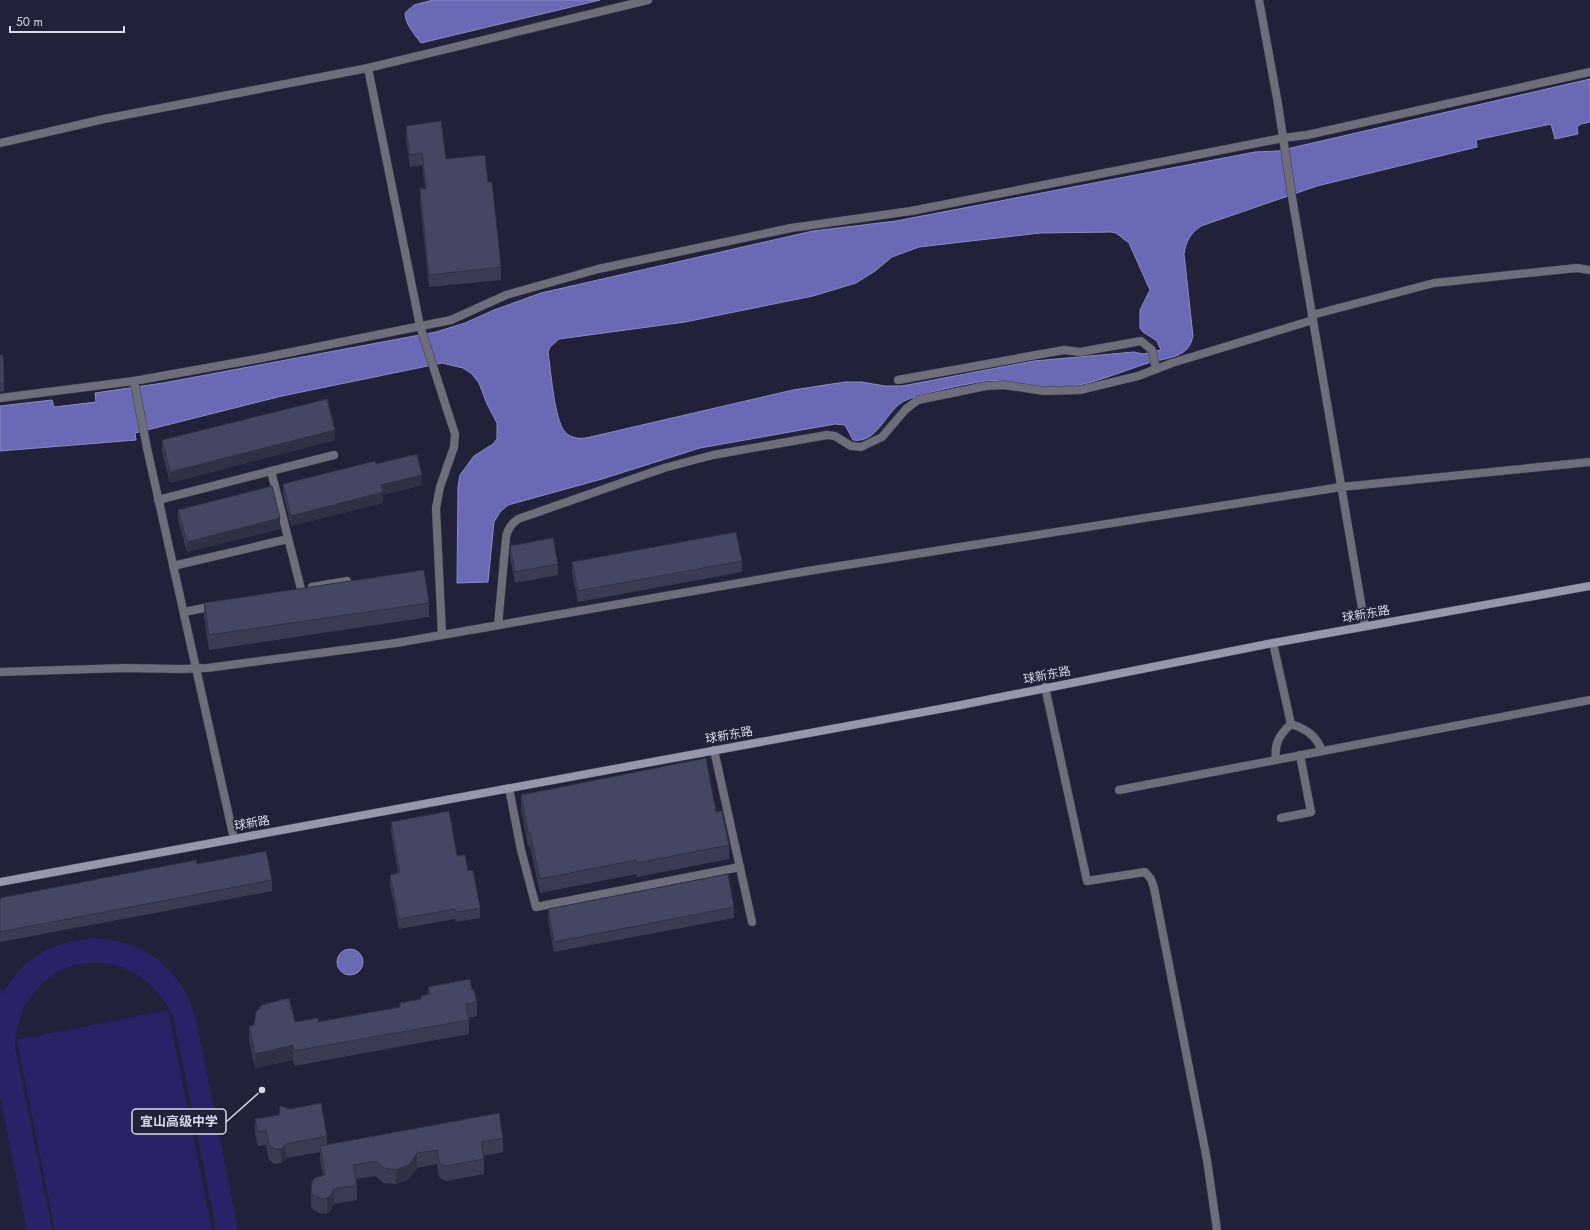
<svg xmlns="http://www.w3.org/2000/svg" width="1590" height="1230" viewBox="0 0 1590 1230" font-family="Jost,'Noto Sans SC',sans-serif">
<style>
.green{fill:#2a2268}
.water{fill:#6a69b6;stroke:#8b8bc5;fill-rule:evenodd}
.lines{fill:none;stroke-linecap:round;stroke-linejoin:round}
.lane-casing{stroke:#3b3c52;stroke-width:9}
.street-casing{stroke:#3b3c52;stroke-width:9}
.secondary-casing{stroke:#3b3c52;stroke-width:9}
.lane{stroke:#6d6e7a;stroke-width:8}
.street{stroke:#6d6e7a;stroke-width:8}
.secondary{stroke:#9697ac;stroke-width:8}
.wall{fill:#3b3c53}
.shaded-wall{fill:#303144}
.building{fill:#454661;stroke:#303144}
.labels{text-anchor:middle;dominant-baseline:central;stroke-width:3;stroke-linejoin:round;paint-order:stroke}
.street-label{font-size:12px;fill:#d8d9e9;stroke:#21223a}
.leader{fill:none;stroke:#d8d9e9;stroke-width:1.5}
.callout-dot{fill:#d8d9e9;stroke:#21223a;stroke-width:1.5}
.callout{fill:#21223a;stroke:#d8d9e9;stroke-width:1.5}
.callout-label{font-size:13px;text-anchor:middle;font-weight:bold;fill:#d8d9e9}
</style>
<rect width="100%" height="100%" fill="#21223a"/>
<g class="green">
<path d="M92,938C145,941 178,965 195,1015L235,1214L237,1230H215V1223L173,1016C133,930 17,953 15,1048L52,1230H27L0,1096V986L2,994C24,958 50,942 92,938Z"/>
<path d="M168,1010L212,1230H55L17,1040Z"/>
</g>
<g class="water">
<path d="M433,0H600L421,43C415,35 405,24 405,13L414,5Z"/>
<path d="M1590,79V122L1581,124L1577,127L1578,134L1555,139L1551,124L1476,140L1477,147L1317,186L1201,226C1190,234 1186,241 1184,254L1193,336C1191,343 1190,348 1182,353C1172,359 1156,360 1145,364C1112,375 1083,388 1049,389C1027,389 1007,378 986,381C970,383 911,395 901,403C885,414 876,444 853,440L845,425L835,424L700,448L602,479L508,505L500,512L494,522L488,582L457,583L458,487L460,475L474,456L493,444L497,439V423L487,404L479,383L472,374L463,368L442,363L282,396L135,433L136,440L0,451V406L52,400L54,407L96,402L95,393L163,383L436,332L465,323L494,310L541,293L813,231L896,221L1255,152L1278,151ZM1111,232L1116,233L1129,243L1150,290L1140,310V328L1143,332L1157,341L1161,350L1143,354L1134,352L1034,361L902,386H885L862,382H845L793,390L586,438C578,439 571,438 565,432C554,419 551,371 548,352L550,347L559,339L685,322L813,296L856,283L875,271L892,257L919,247L1040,233Z"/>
<circle cx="350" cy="962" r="13"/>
</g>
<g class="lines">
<g class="lane-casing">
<g id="lane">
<path d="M898,380L1064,350L1080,352L1141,341L1152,350L1156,369"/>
<path d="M271,471L301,589"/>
<path d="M158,500L334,455"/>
<path d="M173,566L288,539"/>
<path d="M312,587L347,581"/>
<path d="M184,612L214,606"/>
<path d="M498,625L506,538C507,529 511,524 518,519L664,468L713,455L827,435L835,436L851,446L861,447L882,437L906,409L918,400L986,386L1004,385L1044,391L1080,390L1138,376L1172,363L1313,320"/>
<path d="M1273,643L1291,724"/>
<path d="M1291,724C1306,729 1316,735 1322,751"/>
<path d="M714,750L752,922"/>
<path d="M1276,760C1274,744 1279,735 1291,724"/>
<path d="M509,788L521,850L536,907L740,867"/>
<path d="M1119,790L1590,700"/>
<path d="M1281,818L1311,812L1300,755"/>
</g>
</g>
<g class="street-casing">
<g id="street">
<path d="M1259,0L1278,104L1292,197L1365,626"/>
<path d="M368,68L420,326L455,434L454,447L440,487L436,508L442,635"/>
<path d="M0,143L104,119L368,68L648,0"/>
<path d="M1312,315L1434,283L1577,268L1590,270"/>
<path d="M134,381L147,448L234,839"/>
<path d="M0,398L134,381L257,359L451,320L506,295L598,269L791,228L911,211L1283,138L1307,135L1590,72"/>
<path d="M0,672L124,668L182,669L207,668L396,643L808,571L1341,487L1590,462"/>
<path d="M1045,687L1087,881L1145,872L1151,879L1154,888L1207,1160L1217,1230"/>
</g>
</g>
<g class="secondary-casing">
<path id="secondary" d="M0,882L956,706L1273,643L1590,586"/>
</g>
<use href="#lane" class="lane"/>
<use href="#street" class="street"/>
<use href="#secondary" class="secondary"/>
</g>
<g class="wall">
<path d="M406,126L446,159L488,182L501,267V280L429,287L420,202V189H425L422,165L410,167L406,138Z"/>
<path d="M0,355L4,383V391L0,392Z"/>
<path d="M162,440H335L170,483L162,451Z"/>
<path d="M376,464L422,485L383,495V503L291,526L283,494V484Z"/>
<path d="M178,510L280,529L187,552L178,520Z"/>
<path d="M510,546L558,564V575L515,583L510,557Z"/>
<path d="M742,561V572L578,602L572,573V562Z"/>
<path d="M204,603H429V617L209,650L204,617Z"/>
<path d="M521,795L716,812L729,845V859L637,877L636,874L540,893L530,846H528L521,809Z"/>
<path d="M391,822L457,856L468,871L480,908V918L456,922L455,919L399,929L390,885V875L398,873L391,832Z"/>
<path d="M197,864L272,880V891L0,942V898Z"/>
<path d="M734,907V918L554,952L548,920V909Z"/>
<path d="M428,987L472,990L477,1002V1016L469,1018V1034L294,1066L293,1060L255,1068L249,1040V1026L295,1022H318L400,1007V1003L421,999V996L428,995Z"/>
<path d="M255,1119L327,1136V1145L503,1138V1152L483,1156L484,1159V1174L447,1181L441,1179L439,1176L437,1164L417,1168L409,1179L396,1184L384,1183L375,1176L356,1179L357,1185V1200L334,1204L331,1210L327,1213L322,1214L313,1210L311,1206V1191L323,1175L320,1160V1152L286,1158L281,1163L275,1164L269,1160L266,1145L258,1146L255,1134Z"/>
</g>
<g class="shaded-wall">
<path d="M335,430V440L170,483V472Z"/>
<path d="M422,475V485L383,495V503L291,526V516L381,485Z"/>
<path d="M280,518V529L187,552V542Z"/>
<path d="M293,1045V1060L255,1068V1054Z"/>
<path d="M286,1144V1158L281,1163V1149Z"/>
<path d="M417,1153V1168L409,1179L396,1184V1170Z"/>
<path d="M334,1189V1204L331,1210L327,1213V1198Z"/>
</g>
<g class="building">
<path d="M441,121L446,159L485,155L488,182H492L501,267L429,275L420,189H426L422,153L410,155L406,126Z"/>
<path d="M3,354L4,383H0V355Z"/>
<path d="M327,399L335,430L170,472L162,440Z"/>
<path d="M417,454L422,475L381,485L383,492L291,516L283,484L375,461L376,464Z"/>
<path d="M272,486L280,518L187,542L178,510Z"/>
<path d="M736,532L742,561L578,591L572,562Z"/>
<path d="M553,538L558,564L515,572L510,546Z"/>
<path d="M424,570L429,603L209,635L204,603Z"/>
<path d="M706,758L716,812L722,811L729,845L637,863L636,860L540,879L530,832H528L521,795Z"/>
<path d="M449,811L457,856L465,855L468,871L473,870L480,908L456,912L455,909L399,919L390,875L400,873L391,822Z"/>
<path d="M266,851L272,880L0,932V898L196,860L197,864Z"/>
<path d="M728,874L734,907L554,942L548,909Z"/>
<path d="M470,979L472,990H474L477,1002L466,1004L469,1020L294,1051L293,1045L255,1054L249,1026L254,1025L256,1012L262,1005L289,998L295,1022L318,1018V1022L400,1007V1003L421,999V996L430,994L428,987Z"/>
<path d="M321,1103L327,1136L286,1144L281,1149H275L269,1145L266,1130L258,1132L255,1119L279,1115L280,1106L290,1109Z"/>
<path d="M499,1113L503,1138L481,1142L484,1159L447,1166L441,1165L439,1161L437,1150L417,1153L409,1165L396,1170L384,1168L375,1161L353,1165L357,1185L334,1189L331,1195L327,1198L322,1199L313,1195L311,1191L312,1182L315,1178L325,1175L320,1146Z"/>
</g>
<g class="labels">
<g class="street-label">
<text transform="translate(1366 614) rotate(-10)">球新东路</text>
<text transform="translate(1047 675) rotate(-11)">球新东路</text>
<text transform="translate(729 735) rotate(-10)">球新东路</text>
<text transform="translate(252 823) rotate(-10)">球新路</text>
</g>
</g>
<path class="leader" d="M262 1090L226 1122"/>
<circle class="callout-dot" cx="262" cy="1090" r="4"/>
<rect class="callout" x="132" y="1109" width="94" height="25" rx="4"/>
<g class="callout-label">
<text x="179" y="1126">宜山高级中学</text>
</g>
<path d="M10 26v6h114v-6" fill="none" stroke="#d8d9e9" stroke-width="2"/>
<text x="16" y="26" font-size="12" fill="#d8d9e9" stroke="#21223a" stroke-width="3" paint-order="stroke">50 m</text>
</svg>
